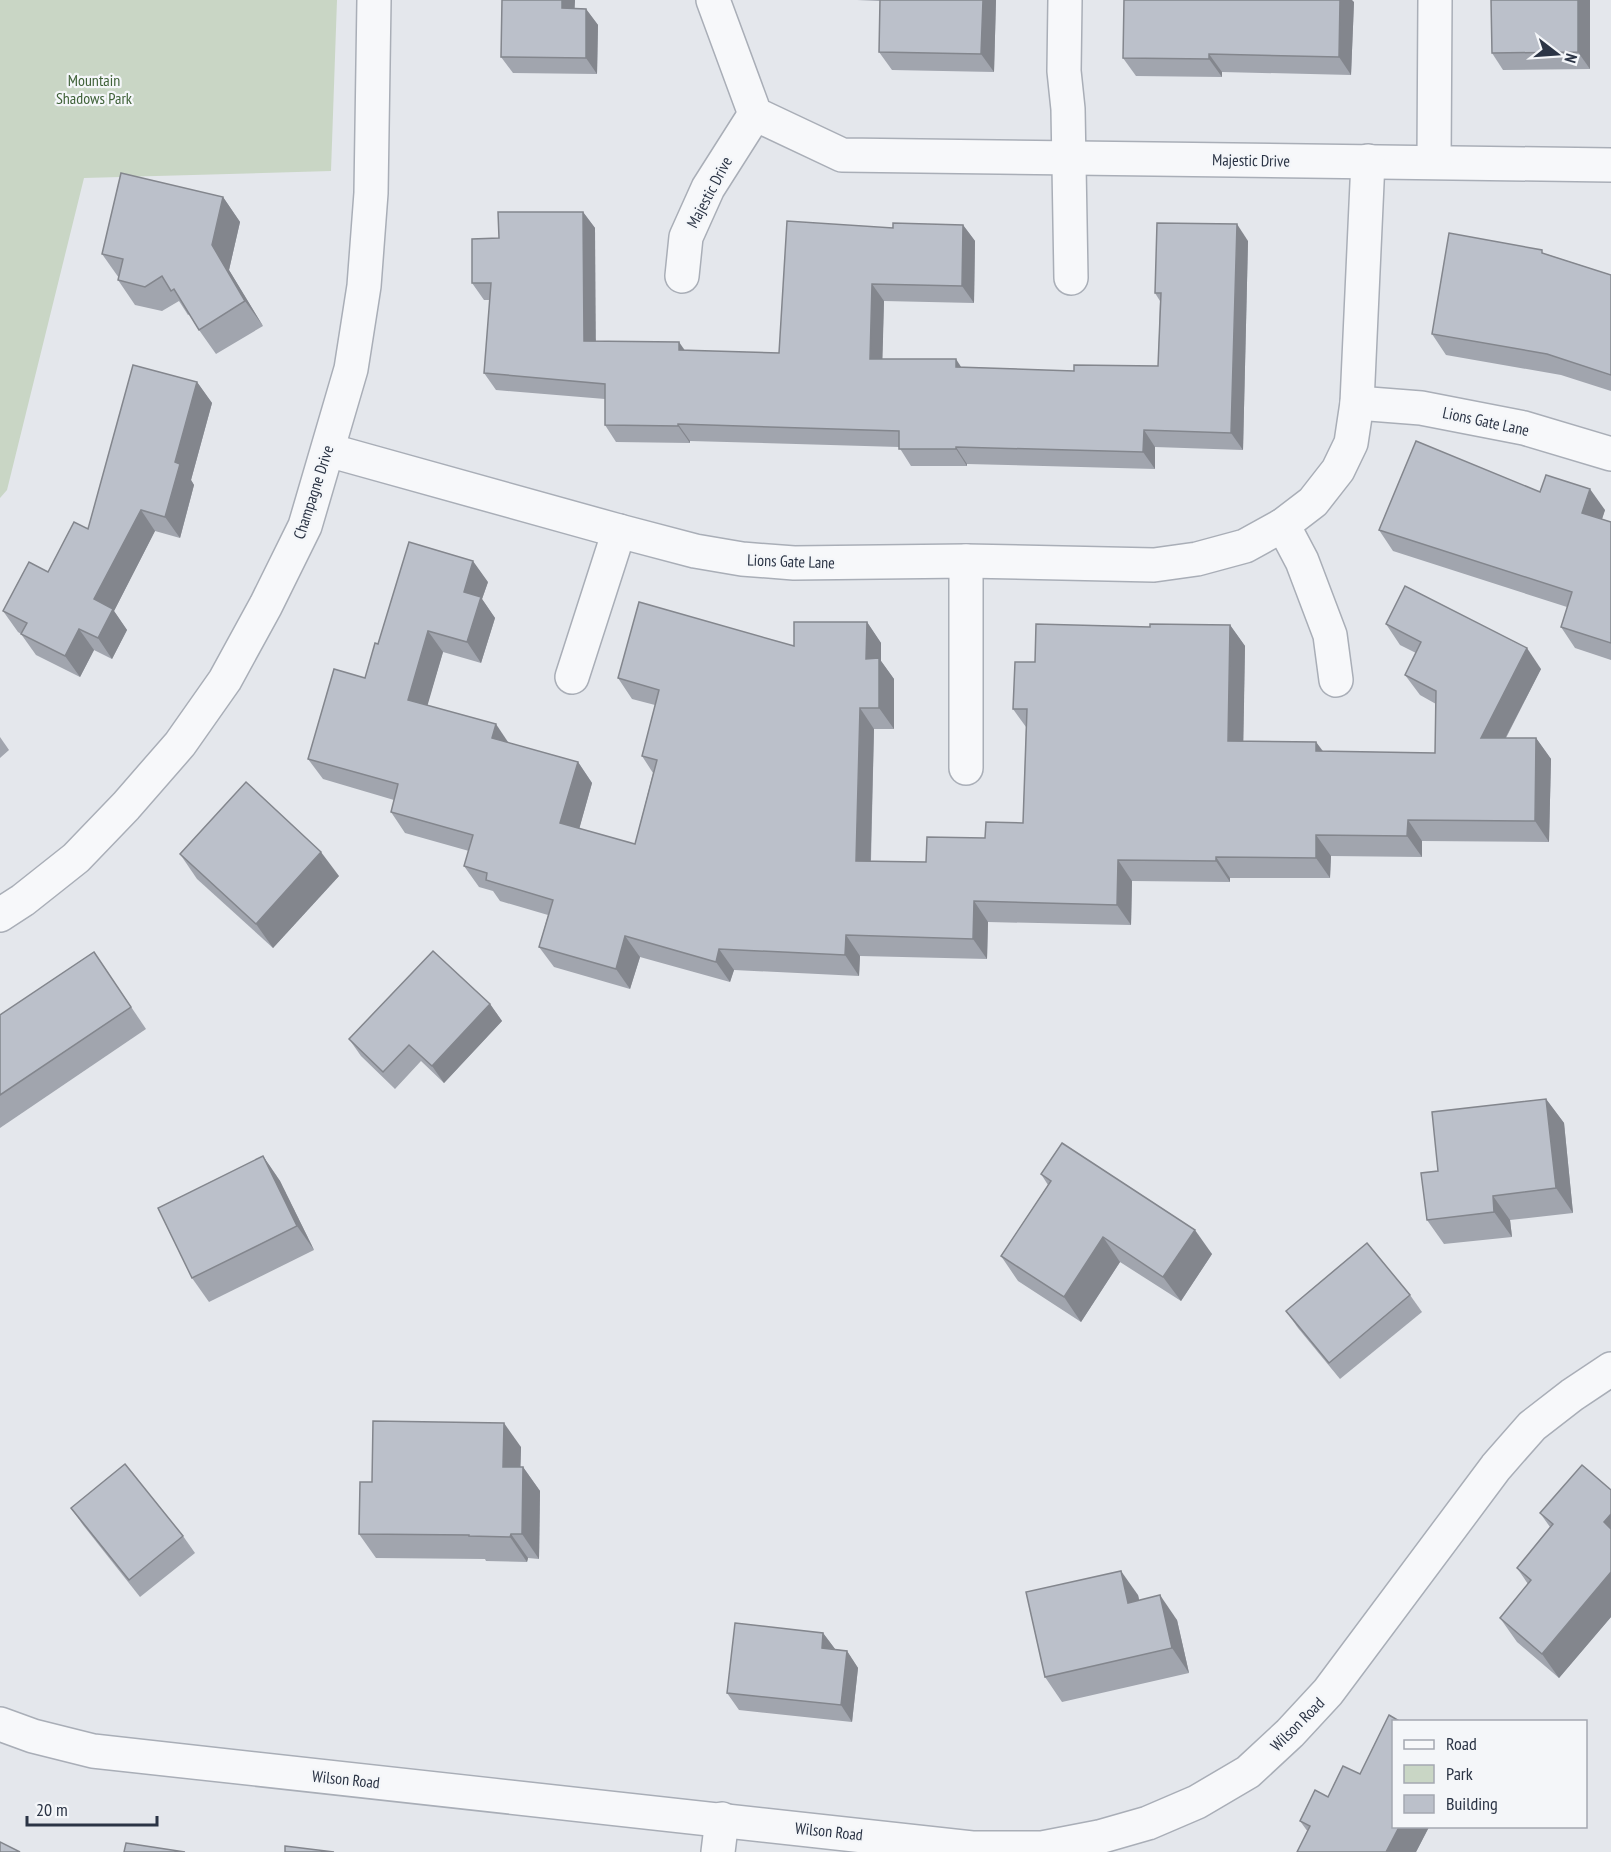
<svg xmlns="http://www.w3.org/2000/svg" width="1611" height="1852" viewBox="0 0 1611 1852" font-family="'PT Sans Narrow',sans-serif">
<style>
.park{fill:#c9d6c5}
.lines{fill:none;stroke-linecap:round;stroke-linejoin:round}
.street-casing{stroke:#a9aeb7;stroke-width:36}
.street{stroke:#f7f8fa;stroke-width:33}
.wall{fill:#a1a5ae}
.shaded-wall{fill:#83868d}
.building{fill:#bbc0ca;stroke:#83868d;stroke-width:1.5}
.labels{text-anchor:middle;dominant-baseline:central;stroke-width:4.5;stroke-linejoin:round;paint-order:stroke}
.park-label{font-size:16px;fill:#3f6138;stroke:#f4f6f9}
.street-label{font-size:16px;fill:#2b3445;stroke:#f4f6f9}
</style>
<rect width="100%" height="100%" fill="#e4e7ec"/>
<path class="park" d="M0,0H337L331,171L84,178L7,490L0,498Z"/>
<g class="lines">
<g class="street-casing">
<g id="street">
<path d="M713,0L755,114L842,155L1611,165"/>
<path d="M1065,0L1064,71L1068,109L1071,278"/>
<path d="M1434,162L1435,0"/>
<path d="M682,276L686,237L708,188L755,114"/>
<path d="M1357,403L1421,408L1524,428L1611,454"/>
<path d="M328,450L619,531L695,551L742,559L794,563L966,561L1154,565L1197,559L1245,546L1283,525L1313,502L1338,470L1351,443L1357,403L1368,161"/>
<path d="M1283,525L1302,561L1330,635L1336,680"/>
<path d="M572,677L619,531"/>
<path d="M966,768V561"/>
<path d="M0,915L23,900L76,858L126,806L180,744L225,680L266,605L305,526L351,369L364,286L371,193L374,0"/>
<path d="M0,1724L33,1736L93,1751L972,1848H1042L1099,1837L1148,1823L1197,1802L1248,1772L1290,1733L1328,1692L1496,1467L1532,1426L1572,1395L1611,1369"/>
<path d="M718,1852L722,1819"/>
</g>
</g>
<use href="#street" class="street"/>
</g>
<g class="wall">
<path d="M502,0H575L574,8L586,9L598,25L597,74L513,73L501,57Z"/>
<path d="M857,0H996L994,72L892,70L879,52L880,1Z"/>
<path d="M1491,0H1590V69L1503,70L1492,53Z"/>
<path d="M1354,2L1351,75L1222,72V77L1136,76L1123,58Z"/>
<path d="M223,197L240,222L229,270L263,326L216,354L199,330L190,314L188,315L179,301L162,311L135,305L118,280L119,278L102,254Z"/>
<path d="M583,212L595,228V342L685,351L779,353L893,228L963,225L975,241L974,303L884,301L882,359L961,367L1074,371L1158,366L1160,301L1155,293L1248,241L1243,450L1155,447V469L967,464V466H911L899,447L690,441V443L616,442L605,425V399L496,390L484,373L490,300H484L472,283L499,238Z"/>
<path d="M1546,254L1611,275V391L1561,375L1446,355L1432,334Z"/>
<path d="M197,382L212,403L191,480L194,485L180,538L155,531L114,611L127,630L112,659L94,650L80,677L36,655L21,634L18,632L3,611L48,572L88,529Z"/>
<path d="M1540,492L1605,510L1602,519L1611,522V660L1575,648L1561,627L1567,607L1393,551L1379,530Z"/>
<path d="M488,582L482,599L495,618L481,663L443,652L427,705L509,743L578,762L592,783L579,829L635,844L653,773L642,756L655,705L632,699L618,678L794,646L867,622L881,643V661L894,679V729H874L871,861L926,862L1023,823L1026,727L1013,709L1035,662L1150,627L1230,625L1245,646L1243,741L1316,742L1323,751L1435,753L1436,704L1420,695L1405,675L1416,653L1400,645L1386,624L1541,669L1506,738H1536L1551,759L1549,842L1422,841V857L1331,856L1330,878H1230V882L1132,881L1131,925L988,922L987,959L860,956L859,976L734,970L730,982L640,957L630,989L554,967L539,947L548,915L500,901L493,891L479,887L464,866L469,851L405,833L391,812L394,800L323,779L308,759L365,678L378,644Z"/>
<path d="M0,737L9,750L0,758Z"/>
<path d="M180,854L339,876L273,948L197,879Z"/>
<path d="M94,952L146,1029L0,1128V1015Z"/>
<path d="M490,1004L502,1021L444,1083L421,1061L395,1089L361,1056L349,1039Z"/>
<path d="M1546,1099L1564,1123L1573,1213L1510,1220L1512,1237L1444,1244L1427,1220L1438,1171Z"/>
<path d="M263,1156L280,1181L314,1250L209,1302L192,1278Z"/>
<path d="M1041,1174L1212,1254L1181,1301L1120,1262L1081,1322L1018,1281L1001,1256L1048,1185Z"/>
<path d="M1410,1295L1422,1312L1340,1379L1298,1328L1286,1311Z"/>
<path d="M521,1447L520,1467H523L540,1491L539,1559L528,1558L527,1562L486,1561L485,1559L376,1558L359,1534L372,1482Z"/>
<path d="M1611,1490V1617L1559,1678L1517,1642L1500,1618L1528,1584L1517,1568L1550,1527L1540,1513Z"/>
<path d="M71,1508L183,1536L195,1553L140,1597L83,1525Z"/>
<path d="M1138,1595L1139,1600L1177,1620L1189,1673L1062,1702L1045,1677Z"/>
<path d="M823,1633L835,1649L847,1651L858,1668L852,1722L739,1710L727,1693Z"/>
<path d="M1328,1797L1429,1827L1416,1852H1297L1308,1832L1300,1821Z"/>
</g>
<g class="shaded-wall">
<path d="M562,0H575L574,25L562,8Z"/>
<path d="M983,0H996L994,72L981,54Z"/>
<path d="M1340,0H1352L1354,2L1351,75L1339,57Z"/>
<path d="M1578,0H1590V69L1578,52Z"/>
<path d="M586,9L598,25L597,74L586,58Z"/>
<path d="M1209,54L1222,72V77L1209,59Z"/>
<path d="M223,197L240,222L229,270L263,326L245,301L212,245Z"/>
<path d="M583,212L595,228L596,358L584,341Z"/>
<path d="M1237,224L1248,241L1243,450L1231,433Z"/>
<path d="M963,225L975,241L974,303L962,286Z"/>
<path d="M872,284L884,301L882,376L870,359Z"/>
<path d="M679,342L691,359L679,350Z"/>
<path d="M956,359L967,376L956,367Z"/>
<path d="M197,382L212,403L191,480L194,485L180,538L165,517L175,462Z"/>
<path d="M678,424L690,441V443L678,426Z"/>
<path d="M1144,430L1155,447V469L1143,452Z"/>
<path d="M956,447L967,464V466L956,449Z"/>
<path d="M1590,489L1605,510L1597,534L1582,513Z"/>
<path d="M141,510L155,531L114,611L127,630L112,659L98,638L94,599Z"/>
<path d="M473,561L488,582L482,599L495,618L481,663L467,642L464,592Z"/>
<path d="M867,622L881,643V661L894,679V729L879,708L866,659Z"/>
<path d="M1230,625L1245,646L1243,762L1228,741Z"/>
<path d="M79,629L94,650L80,677L65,656Z"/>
<path d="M428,631L443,652L423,721L408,700Z"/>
<path d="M1527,648L1541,669L1495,758L1481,738Z"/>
<path d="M860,708L874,729L870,882L856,861Z"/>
<path d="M496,724L510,745L492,738Z"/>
<path d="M1536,738L1551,759L1549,842L1535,821Z"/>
<path d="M1316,742L1331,763L1316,751Z"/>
<path d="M578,762L592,783L575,844L560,823Z"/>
<path d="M1408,820L1422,841V857L1407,836Z"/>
<path d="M1316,835L1331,856L1330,878L1316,858Z"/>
<path d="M321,852L339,876L273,948L256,924Z"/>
<path d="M1216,857L1230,878V882L1216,861Z"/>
<path d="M1118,860L1132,881L1131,925L1117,905Z"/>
<path d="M974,901L988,922L987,959L973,939Z"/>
<path d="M846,935L860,956L859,976L845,955Z"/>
<path d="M625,936L640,957L630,989L616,969Z"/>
<path d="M719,949L734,970L730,982L716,962Z"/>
<path d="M490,1004L502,1021L444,1083L432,1066Z"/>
<path d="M1546,1099L1564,1123L1573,1213L1556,1188Z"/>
<path d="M263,1156L280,1181L314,1250L297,1226Z"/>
<path d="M1493,1196L1510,1220L1512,1237L1494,1212Z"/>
<path d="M1195,1230L1212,1254L1181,1301L1163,1277Z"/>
<path d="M1103,1237L1120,1262L1081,1322L1064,1297Z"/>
<path d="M504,1423L521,1447L520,1491L503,1467Z"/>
<path d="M523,1467L540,1491L539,1559L522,1534Z"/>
<path d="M1611,1514V1533L1604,1522Z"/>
<path d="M511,1534L528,1558L527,1562L510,1537Z"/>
<path d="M1121,1571L1138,1595L1145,1627L1128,1603Z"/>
<path d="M1611,1572V1617L1559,1678L1542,1654Z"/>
<path d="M1160,1595L1177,1620L1189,1673L1172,1648Z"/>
<path d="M823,1633L835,1649L822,1648Z"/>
<path d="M847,1651L858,1668L852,1722L841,1705Z"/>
<path d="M1399,1827H1429L1416,1852H1386Z"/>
</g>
<g class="building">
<path d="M502,0H562V8L586,9V58L501,57Z"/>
<path d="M880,0H983L981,54L879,52Z"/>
<path d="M1124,0H1340L1339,57L1209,54V59L1123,58Z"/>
<path d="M1491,0H1578V52L1492,53Z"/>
<path d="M121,173L223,197L212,245L245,301L199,330L174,289L171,291L162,276L145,287L118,280L123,259L102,254Z"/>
<path d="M498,212H583L584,341L679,342V350L779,353L787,221L893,228V223L963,225L962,286L872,284L870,359H956V367L1074,371V365L1158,366L1161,293H1155L1157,223L1237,224L1231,433L1144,430L1143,452L956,447V449H899V431L678,424V426L605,425V384L484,373L491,283H472V239L499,238Z"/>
<path d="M1449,233L1542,250V253L1611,275V375L1547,354L1432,334Z"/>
<path d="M133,365L197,382L175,462L180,464L165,517L141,510L94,599L113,609L98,638L79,629L65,656L21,634L27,623L3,611L29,562L48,572L74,522L88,529Z"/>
<path d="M1416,441L1540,492L1546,475L1590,489L1582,513L1611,522V643L1561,627L1572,592L1379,530Z"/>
<path d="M409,542L473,561L464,592L481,597L467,642L428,631L408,700L496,724L492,738L578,762L560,823L635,844L657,760L642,756L659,690L618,678L639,602L794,646V622H867L866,659L879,658V708H860L856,861L926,862L927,837L985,838L986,822L1023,823L1027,709H1013L1015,662H1035L1036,624L1150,627V624L1230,625L1228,741L1316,742V751L1435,753L1436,691L1405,675L1421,642L1386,624L1405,586L1527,648L1481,738H1536L1535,821L1408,820L1407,836L1316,835V858L1216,857V861L1118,860L1117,905L974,901L973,939L846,935L845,955L719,949L716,962L625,936L616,969L539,947L553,900L486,880L487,873L464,866L473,835L391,812L398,784L308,759L334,669L365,678L375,643L378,644Z"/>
<path d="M246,782L321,852L256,924L180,854Z"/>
<path d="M433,951L490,1004L432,1066L409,1045L383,1072L349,1039Z"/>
<path d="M94,952L131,1007L0,1095V1015Z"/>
<path d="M1546,1099L1556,1188L1493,1196L1494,1212L1427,1220L1421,1173L1438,1171L1432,1112Z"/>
<path d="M1062,1143L1195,1230L1163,1277L1103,1237L1064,1297L1001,1256L1051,1181L1041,1174Z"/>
<path d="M263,1156L297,1226L192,1278L158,1208Z"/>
<path d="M1367,1243L1410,1295L1329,1363L1286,1311Z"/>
<path d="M373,1421L504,1423L503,1467H523L522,1534H511L510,1537L469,1536V1535L359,1534L360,1482H372Z"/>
<path d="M125,1464L183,1536L129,1580L71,1508Z"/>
<path d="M1582,1465L1611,1490V1514L1604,1522L1611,1529V1572L1542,1654L1500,1618L1531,1580L1517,1568L1553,1524L1540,1513Z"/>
<path d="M1121,1571L1128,1603L1160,1595L1172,1648L1045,1677L1026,1592Z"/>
<path d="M735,1623L823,1633L822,1648L847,1651L841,1705L727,1693Z"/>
<path d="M1389,1715L1401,1722H1394V1827H1399L1386,1852H1297L1310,1826L1300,1821L1315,1790L1328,1797L1343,1766L1360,1774Z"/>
<path d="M0,1842L20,1852H0Z"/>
<path d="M126,1843L185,1852H124Z"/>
<path d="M285,1846L334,1852H285Z"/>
</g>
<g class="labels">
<g class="park-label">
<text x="94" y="80">Mountain<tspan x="94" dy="18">Shadows Park</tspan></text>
</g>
<g class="street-label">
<text transform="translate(1251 160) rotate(1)">Majestic Drive</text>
<text transform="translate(709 192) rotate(-62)">Majestic Drive</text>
<text transform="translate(1486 421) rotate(12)">Lions Gate Lane</text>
<text transform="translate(313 492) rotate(-72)">Champagne Drive</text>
<text transform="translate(791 561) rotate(2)">Lions Gate Lane</text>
<text transform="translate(1297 1724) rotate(-45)">Wilson Road</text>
<text transform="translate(346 1779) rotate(6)">Wilson Road</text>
<text transform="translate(829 1831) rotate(6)">Wilson Road</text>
</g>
</g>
<rect x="1392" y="1720" width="195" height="108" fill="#f4f6f9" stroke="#a4a8b1" stroke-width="1.5"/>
<rect x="1404" y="1740" width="30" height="9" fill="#f7f8fa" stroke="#a4a8b1" stroke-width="1.5"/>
<text x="1446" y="1750" font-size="18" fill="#2b3445">Road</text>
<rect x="1404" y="1765" width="30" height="18" fill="#c9d6c5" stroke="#a4a8b1" stroke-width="1.5"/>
<text x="1446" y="1780" font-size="18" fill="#2b3445">Park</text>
<rect x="1404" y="1795" width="30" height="18" fill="#bbc0ca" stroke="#a4a8b1" stroke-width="1.5"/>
<text x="1446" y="1810" font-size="18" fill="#2b3445">Building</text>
<g transform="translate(1557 54) rotate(107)" stroke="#f4f6f9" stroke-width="4.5" paint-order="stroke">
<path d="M0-4.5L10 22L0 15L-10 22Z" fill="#2b3445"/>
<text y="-9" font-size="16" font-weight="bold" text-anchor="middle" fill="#2b3445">N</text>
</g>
<path d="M27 1816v9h130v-9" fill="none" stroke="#2b3445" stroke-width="3"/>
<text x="36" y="1816" font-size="18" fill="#2b3445" stroke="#f4f6f9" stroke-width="4.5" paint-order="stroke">20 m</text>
</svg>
